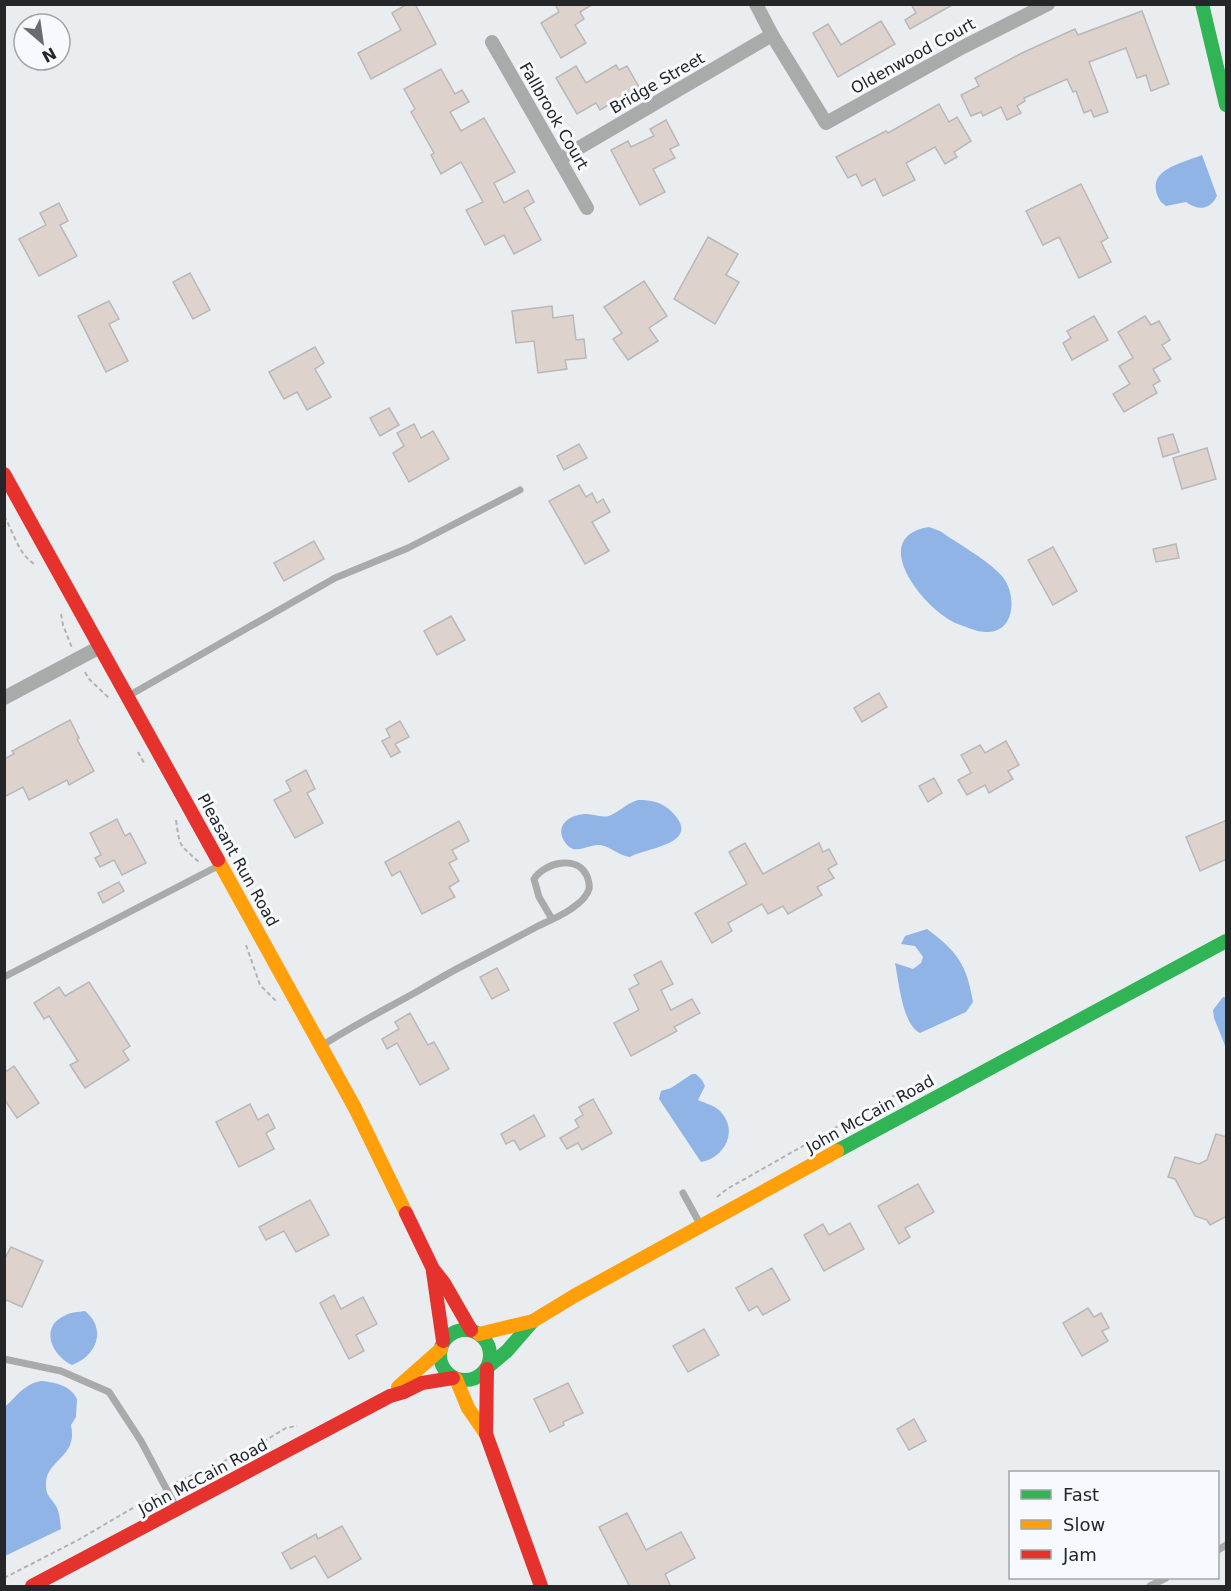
<svg xmlns="http://www.w3.org/2000/svg" width="1231" height="1591" viewBox="0 0 1231 1591" font-family="'DejaVu Sans',sans-serif">
<style>
.water{fill:#91b4e6}
.building{fill:#ded2cd;stroke:#b8b8b8;stroke-width:1.5}
.lines{fill:none;stroke-linecap:round;stroke-linejoin:round}
.path{stroke:#b2b2b4;stroke-width:2;stroke-dasharray:4.5 3;stroke-linecap:butt}
.lane{stroke:#a9aaaa;stroke-width:7}
.street{stroke:#a9aaaa;stroke-width:14}
.fast{stroke:#30b455;stroke-width:14}
.slow{stroke:#ff9f0a;stroke-width:14}
.jam{stroke:#e5322d;stroke-width:14}
.labels{text-anchor:middle;dominant-baseline:central;stroke-width:6;stroke-linejoin:round;paint-order:stroke}
.street-label{font-size:16px;fill:#242628;stroke:#f6fafe}
</style>
<rect width="100%" height="100%" fill="#eaedf0"/>
<g class="water">
<path d="M1202,155L1217,196C1210,210 1198,211 1186,202L1166,206L1161,202C1142,170 1180,164 1202,155Z"/>
<path d="M929,527L940,531C960,545 983,557 1000,574C1016,589 1018,630 989,632C978,633 967,627 958,624C926,612 865,537 929,527Z"/>
<path d="M638,800C652,800 662,802 672,812C704,844 645,848 630,857C619,856 612,847 600,845C591,844 581,851 573,849C568,847 565,843 563,839C556,823 572,814 586,814C594,814 602,818 609,816C619,812 627,803 638,800Z"/>
<path d="M927,929C957,951 967,965 973,1002L966,1012L920,1033C902,1024 899,982 895,963L913,969L921,963L923,957L915,946L901,944L905,936Z"/>
<path d="M1223,997L1226,998V1048L1214,1018L1213,1010Z"/>
<path d="M692,1074H696L702,1080L705,1086L698,1100C705,1103 715,1106 720,1111C739,1130 725,1158 701,1162L659,1099L661,1091L671,1088Z"/>
<path d="M85,1311C107,1329 97,1356 72,1365C51,1355 39,1326 66,1315C71,1312 79,1312 85,1311Z"/>
<path d="M41,1381C55,1382 71,1386 77,1399L76,1417L71,1425C78,1457 48,1459 46,1482C45,1496 51,1497 56,1506C60,1513 60,1522 61,1529L5,1556V1407C17,1396 24,1384 41,1381Z"/>
</g>
<g class="building">
<path d="M407,4H415L436,44L371,79L358,53L401,30L392,13Z"/>
<path d="M555,4H593L580,12L584,19L575,25L586,43L561,58L541,23L559,12Z"/>
<path d="M911,4H954L910,29L905,20L916,13Z"/>
<path d="M1142,11L1169,84L1151,91L1146,75L1137,78L1126,48L1089,62L1108,112L1094,117L1091,110L1084,113L1076,91L1073,92L1067,79L1024,98L1025,101L1017,106L1021,113L1007,120L1001,107L983,116L981,112L971,116L961,95L979,86L975,78L1022,53L1075,29L1078,35Z"/>
<path d="M881,21L895,44L838,77L813,33L828,24L841,45Z"/>
<path d="M616,65L619,70L627,66L639,87L600,110L596,103L577,114L556,78L576,66L586,83Z"/>
<path d="M441,69L455,94L462,90L469,102L450,112L461,131L484,118L515,172L494,183L504,203L528,190L534,202L524,208L541,240L514,254L504,235L485,245L466,210L483,202L461,162L441,174L431,155L434,153L411,112L415,109L404,89Z"/>
<path d="M939,104L949,122L957,117L971,141L954,152L957,157L945,164L935,147L906,163L915,180L883,196L875,179L862,186L856,174L848,178L836,157L886,131L888,133Z"/>
<path d="M666,120L679,145L670,149L675,158L653,169L665,192L640,205L611,150L628,141L631,147L654,136L650,129Z"/>
<path d="M1081,184L1108,238L1101,242L1111,262L1079,278L1059,237L1043,245L1026,211Z"/>
<path d="M59,203L68,221L60,225L77,256L39,276L19,239L46,225L40,213Z"/>
<path d="M708,237L738,254L726,275L739,282L715,324L674,299Z"/>
<path d="M190,273L210,310L193,319L173,282Z"/>
<path d="M644,281L667,316L649,328L658,341L628,360L613,339L622,333L604,307Z"/>
<path d="M109,301L119,319L109,324L128,361L106,372L78,316Z"/>
<path d="M552,306L553,318L573,315L576,340L584,339L586,358L565,360L567,369L538,373L534,341L516,343L512,311Z"/>
<path d="M1094,316L1108,340L1072,360L1063,343L1071,338L1067,331Z"/>
<path d="M1145,316L1151,325L1159,321L1170,340L1162,345L1171,359L1153,369L1160,381L1153,385L1157,393L1124,412L1113,394L1130,384L1119,366L1133,358L1118,332Z"/>
<path d="M315,347L324,363L315,369L331,397L307,410L297,392L284,399L269,372Z"/>
<path d="M389,408L399,425L380,436L370,418Z"/>
<path d="M414,424L421,438L433,431L449,459L409,482L393,453L404,446L397,433Z"/>
<path d="M1173,434L1179,452L1163,457L1158,438Z"/>
<path d="M579,444L587,458L564,470L557,456Z"/>
<path d="M1207,448L1216,479L1182,489L1173,458Z"/>
<path d="M579,485L586,497L592,493L597,503L603,499L610,512L592,522L609,551L585,564L549,501Z"/>
<path d="M314,541L324,559L284,581L274,563Z"/>
<path d="M1176,544L1179,558L1156,562L1153,549Z"/>
<path d="M1053,547L1077,591L1053,605L1028,560Z"/>
<path d="M451,616L465,640L437,655L424,631Z"/>
<path d="M879,693L887,707L862,722L854,708Z"/>
<path d="M70,720L79,738L77,739L94,771L69,785L67,780L29,800L23,787L4,797V759L14,754L12,751Z"/>
<path d="M400,721L409,737L395,744L400,752L391,757L382,741L390,737L386,729Z"/>
<path d="M1006,741L1019,765L1008,771L1013,779L989,793L985,785L967,795L958,780L971,773L961,755L980,745L985,753Z"/>
<path d="M306,770L315,789L307,793L323,823L295,838L274,800L291,791L286,781Z"/>
<path d="M934,778L942,793L928,802L919,786Z"/>
<path d="M117,819L125,836L130,833L146,863L122,875L114,860L100,867L95,858L101,855L90,833Z"/>
<path d="M1227,820V859L1200,871L1186,837Z"/>
<path d="M459,821L469,841L452,850L457,859L449,863L459,881L449,887L455,897L422,914L400,871L392,876L385,862Z"/>
<path d="M745,843L763,874L819,843L823,852L829,849L837,864L828,869L834,878L817,887L822,895L788,914L783,906L768,914L762,904L728,923L732,931L712,943L695,913L747,884L729,852Z"/>
<path d="M119,882L124,891L103,903L98,893Z"/>
<path d="M661,961L673,984L661,990L671,1010L692,999L700,1013L674,1027L677,1031L631,1056L614,1023L639,1010L629,989L639,984L634,975Z"/>
<path d="M497,968L509,990L492,999L480,977Z"/>
<path d="M89,982L130,1046L123,1051L129,1060L85,1088L70,1065L78,1061L49,1016L44,1019L34,1003L59,987L65,996Z"/>
<path d="M410,1013L428,1045L434,1042L449,1069L420,1085L397,1043L387,1049L382,1039L399,1029L395,1022Z"/>
<path d="M14,1066L39,1103L17,1118L4,1099V1073Z"/>
<path d="M593,1099L612,1133L582,1150L578,1143L567,1149L560,1138L579,1127L575,1120L583,1115L579,1107Z"/>
<path d="M250,1104L258,1120L268,1114L275,1128L266,1133L274,1149L239,1167L216,1122Z"/>
<path d="M534,1115L545,1136L520,1150L514,1140L506,1144L501,1134Z"/>
<path d="M1216,1134L1227,1137V1216L1210,1225L1207,1220L1195,1216L1175,1179L1168,1177L1175,1157L1199,1164L1207,1160Z"/>
<path d="M918,1184L934,1212L905,1228L910,1237L899,1244L878,1206Z"/>
<path d="M310,1200L329,1235L296,1252L284,1231L266,1240L259,1227Z"/>
<path d="M850,1223L864,1249L824,1271L804,1235L823,1224L829,1235Z"/>
<path d="M11,1247L43,1261L22,1307L4,1299V1260Z"/>
<path d="M772,1268L790,1300L763,1315L757,1306L749,1311L736,1288Z"/>
<path d="M334,1295L341,1309L363,1297L377,1324L356,1335L364,1351L349,1359L320,1303Z"/>
<path d="M1088,1308L1094,1317L1101,1313L1109,1328L1102,1331L1108,1341L1082,1356L1063,1323Z"/>
<path d="M704,1329L719,1355L688,1372L673,1346Z"/>
<path d="M568,1383L583,1413L563,1422L564,1425L550,1432L534,1399Z"/>
<path d="M914,1419L926,1441L909,1450L897,1429Z"/>
<path d="M627,1513L646,1550L681,1532L695,1558L665,1574L671,1587H630L599,1527Z"/>
<path d="M342,1526L361,1559L328,1578L315,1556L291,1569L282,1553L316,1534L318,1539Z"/>
</g>
<g class="lines">
<g class="path">
<path d="M4,516C14,533 19,556 36,565"/>
<path d="M61,614L63,625L72,648"/>
<path d="M85,672L89,679L109,698"/>
<path d="M138,752L144,763"/>
<path d="M176,820C180,848 179,844 199,862"/>
<path d="M246,945L260,985L277,1002"/>
<path d="M717,1197L727,1189L886,1099L919,1086"/>
<path d="M175,1483L251,1449L286,1428L297,1426"/>
<path d="M4,1578L78,1540L157,1494"/>
</g>
<g class="lane">
<path d="M130,695L335,578L408,548L520,490"/>
<path d="M4,977L220,865"/>
<path d="M323,1045C354,1025 386,1009 418,991C435,981 452,971 470,962C493,950 516,938 538,926C549,921 561,916 571,909C577,905 587,897 589,889C590,885 588,879 587,876C577,854 544,863 534,879L539,897L552,919"/>
<path d="M683,1193L700,1224"/>
<path d="M4,1359L61,1371L109,1392L141,1441L176,1507"/>
<path d="M1218,1550L1226,1545"/>
<path d="M1150,1586L1166,1578"/>
</g>
<g class="street">
<path d="M756,4L772,35L826,123L963,47L1048,4"/>
<path d="M492,42L587,208"/>
<path d="M560,159L772,35"/>
<path d="M4,698L100,647"/>
</g>
<g class="fast">
<path d="M1202,4L1226,105"/>
<path d="M837,1151L1226,941"/>
<circle cx="465" cy="1355" r="25"/>
<path d="M489,1366L507,1351L533,1321"/>
</g>
<g class="slow">
<path d="M218,860L355,1108L406,1213"/>
<path d="M479,1334L533,1321L574,1296L837,1151"/>
<path d="M456,1379L468,1408L486,1434"/>
<path d="M398,1387L441,1349"/>
</g>
<g class="jam">
<path d="M4,474L218,860"/>
<path d="M406,1213L433,1269L444,1283L471,1330"/>
<path d="M433,1272L443,1341"/>
<path d="M487,1369L486,1434L541,1586"/>
<path d="M32,1586L390,1396L404,1392L422,1383L453,1378"/>
</g>
</g>
<g class="labels">
<g class="street-label">
<text transform="translate(913 56) rotate(-29)">Oldenwood Court</text>
<text transform="translate(657 83) rotate(-30)">Bridge Street</text>
<text transform="translate(554 116) rotate(60)">Fallbrook Court</text>
<text transform="translate(238 860) rotate(61)">Pleasant Run Road</text>
<text transform="translate(870 1114) rotate(-29)">John McCain Road</text>
<text transform="translate(203 1477) rotate(-28)">John McCain Road</text>
</g>
</g>
<rect width="1231" height="1591" fill="none" stroke="#242628" stroke-width="12"/>
<rect x="1009" y="1471" width="210" height="108" fill="#f6fafe" stroke="#a2a5a8" stroke-width="1.5"/>
<rect x="1021" y="1490" width="30" height="9" fill="#30b455" stroke="#a2a5a8" stroke-width="1.5"/>
<text x="1063" y="1501" font-size="18" fill="#242628">Fast</text>
<rect x="1021" y="1520" width="30" height="9" fill="#ff9f0a" stroke="#a2a5a8" stroke-width="1.5"/>
<text x="1063" y="1531" font-size="18" fill="#242628">Slow</text>
<rect x="1021" y="1550" width="30" height="9" fill="#e5322d" stroke="#a2a5a8" stroke-width="1.5"/>
<text x="1063" y="1561" font-size="18" fill="#242628">Jam</text>
<g transform="translate(42 42) rotate(151)"><circle r="28" fill="#f6fafe" stroke="#a2a5a8" stroke-width="1.5"/>
<path d="M0-4.5L10 22L0 15L-10 22Z" fill="#696c6e"/>
<text y="-9" font-size="16" font-weight="bold" text-anchor="middle" fill="#242628">N</text>
</g>
</svg>
